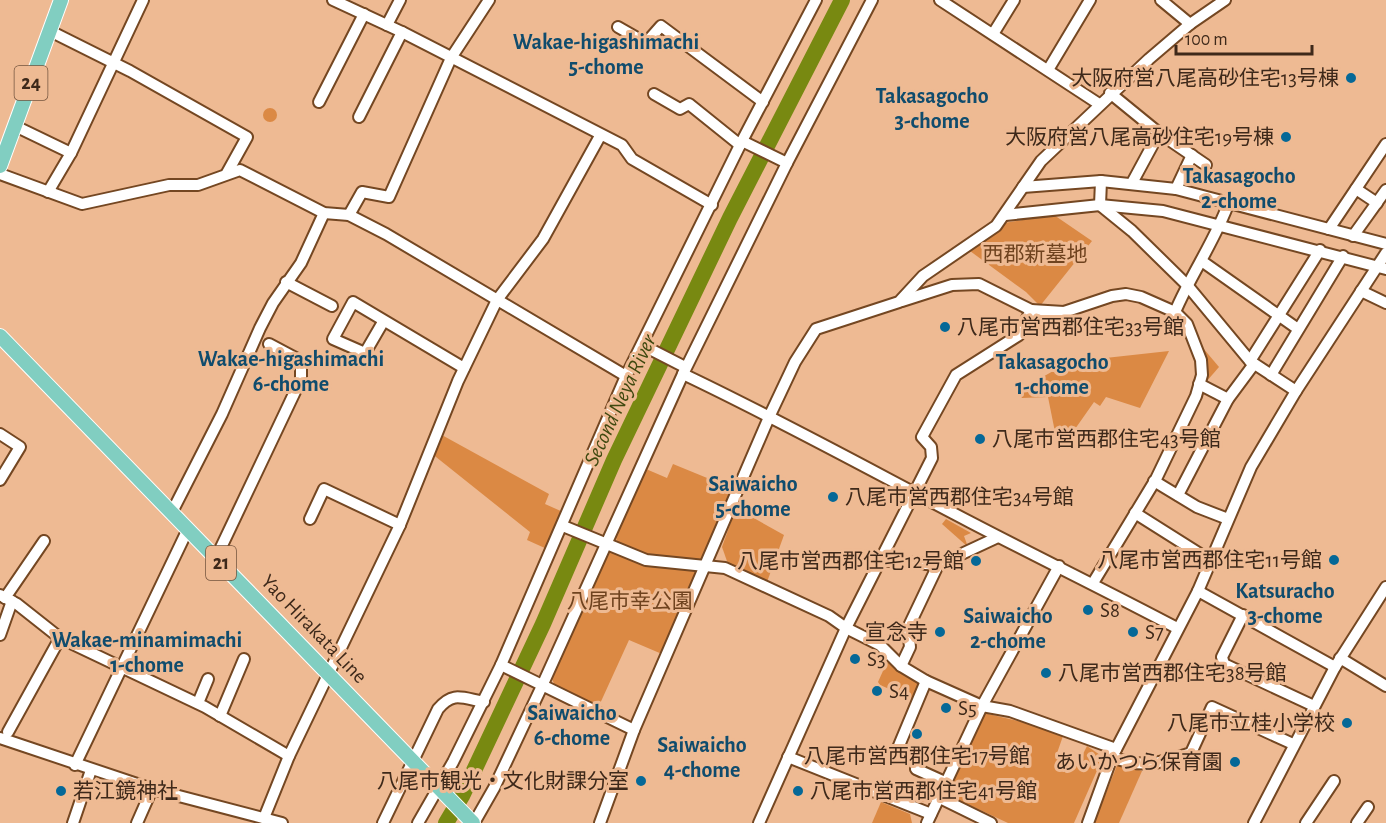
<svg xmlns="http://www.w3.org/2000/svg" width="1386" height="823" viewBox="0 0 1386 823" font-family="'Alegreya Sans','Noto Sans JP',sans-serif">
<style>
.green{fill:#db8944}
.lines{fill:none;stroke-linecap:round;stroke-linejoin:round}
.river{stroke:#788911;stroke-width:16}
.minor-casing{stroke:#744722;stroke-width:14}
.major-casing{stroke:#fff;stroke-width:16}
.minor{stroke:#fff;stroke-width:10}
.major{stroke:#81cec1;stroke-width:14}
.poi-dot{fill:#056897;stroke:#eeba93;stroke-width:2}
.labels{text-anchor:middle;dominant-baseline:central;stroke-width:6;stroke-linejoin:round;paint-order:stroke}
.shield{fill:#eeba93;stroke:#73543e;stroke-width:1.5}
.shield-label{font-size:20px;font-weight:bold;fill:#3e291a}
.poi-label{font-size:21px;fill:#3e291a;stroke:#eeba93;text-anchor:start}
.park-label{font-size:21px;fill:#6f431f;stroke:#eeba93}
.street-label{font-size:21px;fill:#3e291a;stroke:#eeba93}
.neighbourhood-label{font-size:22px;font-weight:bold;fill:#104c6d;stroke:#eeba93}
.water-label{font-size:22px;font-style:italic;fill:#404910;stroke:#eeba93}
</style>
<rect width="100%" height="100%" fill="#eeba93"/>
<g class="green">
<circle cx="270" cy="115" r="7"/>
<path d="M1054,215L1092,241L1040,306L1026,292L970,251L1004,223Z"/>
<path d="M1203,348L1219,367L1206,382L1201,351Z"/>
<path d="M1169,351L1140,408L1106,397L1100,406L1094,402L1061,449L1056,437L1048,397L1022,398L1018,391L1069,362Z"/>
<path d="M440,434L549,494L545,504L563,512L547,549L527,540L530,532L431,453Z"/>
<path d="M673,464L734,489L709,555L700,563L646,556L617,546L616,536L646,469L667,478Z"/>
<path d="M736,508L784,535L767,582L728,564L722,547Z"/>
<path d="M946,519L971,533L964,536L968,547L942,524Z"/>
<path d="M609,550L698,569L662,654L629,640L598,708L555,686L552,679Z"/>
<path d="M887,662L919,681L921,687L915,700L880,685L878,682Z"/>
<path d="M984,713L1031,724L1063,736L1056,756L1077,766L1087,746L1103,757L1074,823H1008L950,796L952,785Z"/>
<path d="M1118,763L1142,771L1119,823H1094Z"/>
<path d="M924,776L935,780L940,786L935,797L917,804L911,801Z"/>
<path d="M881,802L910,814L912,823H872Z"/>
</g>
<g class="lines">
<path class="river" d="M446,823L462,796L543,624L614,460L730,218L842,0"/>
<g class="minor-casing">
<g id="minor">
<path d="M333,0L402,32L622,145L632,159L712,205"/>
<path d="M872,0L787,163L683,374C780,420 874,472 970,522C1039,558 1109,592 1177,628"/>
<path d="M940,0L1099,104"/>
<path d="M1161,0L1190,24"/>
<path d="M387,25L400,0"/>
<path d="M618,27L646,43L661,26L763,102"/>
<path d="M50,31L130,71L247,137L227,173"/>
<path d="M993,34L1014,0"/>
<path d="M1048,70L1090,0"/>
<path d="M1110,93L1159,133L1206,165"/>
<path d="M654,94L680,109L689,104L740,145"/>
<path d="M319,102L364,14"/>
<path d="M359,117L402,32"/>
<path d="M15,126L71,153"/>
<path d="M742,141L787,163"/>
<path d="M0,174L82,204L169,185H198L240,170L324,213L349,215L386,234L626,376"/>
<path d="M1101,181L1100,205L1132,231L1187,285L1250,361L1296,391"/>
<path d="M1132,183L1159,133"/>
<path d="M1023,187L1101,181L1176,189L1386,244"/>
<path d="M1176,189L1192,155"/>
<path d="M1356,189L1377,203"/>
<path d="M48,192L71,153L143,0"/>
<path d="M349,215L362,192L389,197L451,58L489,0"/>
<path d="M1005,215L1100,205L1163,211L1386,269"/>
<path d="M1329,229L1386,144"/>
<path d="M1353,236L1386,190"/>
<path d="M1203,262L1298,329"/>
<path d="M286,282L332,306"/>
<path d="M1361,291L1386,303"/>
<path d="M902,301L952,285L979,284L1031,310"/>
<path d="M1175,312C1191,274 1215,241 1229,202"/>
<path d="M383,322L365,353L333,339L353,302L464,368"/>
<path d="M642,345L685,367"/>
<path d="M1250,361L1320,250"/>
<path d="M1271,375L1343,256"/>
<path d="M1199,384L1228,399"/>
<path d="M0,434L20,447L0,480"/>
<path d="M1154,481L1197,507L1228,519"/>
<path d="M1178,495L1228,399L1254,364"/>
<path d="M172,512L222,414L260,328L273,303L301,263L324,213"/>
<path d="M1135,513L1211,561"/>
<path d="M310,519L324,489L400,525"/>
<path d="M563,526L646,560L725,568L829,616L846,628L880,645L901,666L926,681L982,706L1010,711L1116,749"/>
<path d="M216,558L301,379V361L269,344"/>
<path d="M880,560L938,565L998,537"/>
<path d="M1198,591L1335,667"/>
<path d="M0,595L17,604L60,638L205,707L289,756"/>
<path d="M5,598L44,541"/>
<path d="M1243,615L1222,657L1224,664L1314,706"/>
<path d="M0,635L12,601"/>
<path d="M1340,658L1386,686"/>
<path d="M501,665L634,730"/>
<path d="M901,666L910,647L908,628L938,565"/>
<path d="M926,681L898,748L920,759L916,769L947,783"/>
<path d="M198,703L208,679"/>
<path d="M220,716L244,659"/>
<path d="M8,732L60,638"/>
<path d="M0,738L152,789L282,823"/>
<path d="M788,757L931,814"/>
<path d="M1112,757C1143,769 1160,763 1191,753L1212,707L1293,744"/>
<path d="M75,765L188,529"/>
<path d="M940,798L991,823"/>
<path d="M264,818L289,756L400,525L458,381L497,300L543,239L600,136"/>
<path d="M73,823L91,770"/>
<path d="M137,823L152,789"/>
<path d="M383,823L438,709C453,691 462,698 484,702"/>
<path d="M418,823L453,762L501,665L626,376L742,141L816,0"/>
<path d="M474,823L494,788L542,686L683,374"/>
<path d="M600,823L634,730L770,415L795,362L816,329L899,302L923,276L996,226L1041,161L1149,59L1190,24L1225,0"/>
<path d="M759,823L846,628L932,458L931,447L922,437L956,375L1019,335L1031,310L1064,312L1112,296L1126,294L1141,297L1175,312L1187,324L1201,360L1202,375L1196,396L1156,479L1093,583"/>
<path d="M927,823L982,706L1059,566"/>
<path d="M1088,823L1112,757L1198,591L1251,467L1296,391L1386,253"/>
<path d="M1254,823L1335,667L1386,587"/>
<path d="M1306,823L1334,781"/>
<path d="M1357,823L1368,807"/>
</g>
</g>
<g class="major-casing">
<g id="major">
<path d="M0,166L61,0"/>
<path d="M0,336L473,823"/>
</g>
</g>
<use href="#minor" class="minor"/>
<use href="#major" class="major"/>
</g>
<g class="poi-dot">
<circle cx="1351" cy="78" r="6"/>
<circle cx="1286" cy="137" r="6"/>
<circle cx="945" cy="327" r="6"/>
<circle cx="980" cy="439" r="6"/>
<circle cx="833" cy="497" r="6"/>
<circle cx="1334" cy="560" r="6"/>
<circle cx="976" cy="561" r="6"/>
<circle cx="1088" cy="610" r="6"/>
<circle cx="940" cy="632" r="6"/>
<circle cx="1133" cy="632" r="6"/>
<circle cx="855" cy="659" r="6"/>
<circle cx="1046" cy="673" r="6"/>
<circle cx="877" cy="691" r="6"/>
<circle cx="946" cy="708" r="6"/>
<circle cx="1347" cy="723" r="6"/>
<circle cx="917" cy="734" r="6"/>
<circle cx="1235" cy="762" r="6"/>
<circle cx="641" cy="781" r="6"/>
<circle cx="61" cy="791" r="6"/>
<circle cx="798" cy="791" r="6"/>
</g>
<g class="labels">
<g class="shield">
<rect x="14.5" y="66" width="33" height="34" rx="4.5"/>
<rect x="206" y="546" width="30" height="34" rx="4.5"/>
</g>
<g class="shield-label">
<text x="31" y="83">24</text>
<text x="221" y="563">21</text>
</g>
<g class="poi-label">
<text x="1339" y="78" text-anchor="end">大阪府営八尾高砂住宅13号棟</text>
<text x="1274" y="137" text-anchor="end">大阪府営八尾高砂住宅19号棟</text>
<text x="957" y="327">八尾市営西郡住宅33号館</text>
<text x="992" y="439">八尾市営西郡住宅43号館</text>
<text x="845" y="497">八尾市営西郡住宅34号館</text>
<text x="1322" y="560" text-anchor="end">八尾市営西郡住宅11号館</text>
<text x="964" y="561" text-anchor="end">八尾市営西郡住宅12号館</text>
<text x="1100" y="610">S8</text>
<text x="928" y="632" text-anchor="end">宣念寺</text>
<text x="1145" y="632">S7</text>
<text x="867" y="659">S3</text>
<text x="1058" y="673">八尾市営西郡住宅38号館</text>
<text x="889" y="691">S4</text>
<text x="958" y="708">S5</text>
<text x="1335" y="723" text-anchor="end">八尾市立桂小学校</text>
<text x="917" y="756" text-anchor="middle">八尾市営西郡住宅17号館</text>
<text x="1223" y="762" text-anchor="end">あいかつら保育園</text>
<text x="629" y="781" text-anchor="end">八尾市観光・文化財課分室</text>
<text x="73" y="791">若江鏡神社</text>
<text x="810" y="791">八尾市営西郡住宅41号館</text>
</g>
<g class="park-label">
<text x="1035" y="254">西郡新墓地</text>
<text x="630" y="601">八尾市幸公園</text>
</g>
<g class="street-label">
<text transform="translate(314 629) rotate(46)">Yao Hirakata Line</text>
</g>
<g class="neighbourhood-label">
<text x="606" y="42">Wakae-higashimachi<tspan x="606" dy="25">5-chome</tspan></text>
<text x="932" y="96">Takasagocho<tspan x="932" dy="25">3-chome</tspan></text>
<text x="1239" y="176">Takasagocho<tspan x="1239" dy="25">2-chome</tspan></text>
<text x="291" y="359">Wakae-higashimachi<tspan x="291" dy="25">6-chome</tspan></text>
<text x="1052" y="362">Takasagocho<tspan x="1052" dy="25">1-chome</tspan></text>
<text x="753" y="484">Saiwaicho<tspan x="753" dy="25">5-chome</tspan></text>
<text x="1285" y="591">Katsuracho<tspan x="1285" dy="25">3-chome</tspan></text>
<text x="1008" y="616">Saiwaicho<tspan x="1008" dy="25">2-chome</tspan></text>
<text x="147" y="640">Wakae-minamimachi<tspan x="147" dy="25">1-chome</tspan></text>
<text x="572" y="713">Saiwaicho<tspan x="572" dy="25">6-chome</tspan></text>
<text x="702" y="745">Saiwaicho<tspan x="702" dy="25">4-chome</tspan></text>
</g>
<g class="water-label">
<text transform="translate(620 400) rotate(-65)">Second Neya River</text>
</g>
</g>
<path d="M1176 45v9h136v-9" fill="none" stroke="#3e291a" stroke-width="3"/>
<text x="1185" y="45" font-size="18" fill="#3e291a" stroke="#eeba93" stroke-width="4.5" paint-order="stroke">100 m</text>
</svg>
